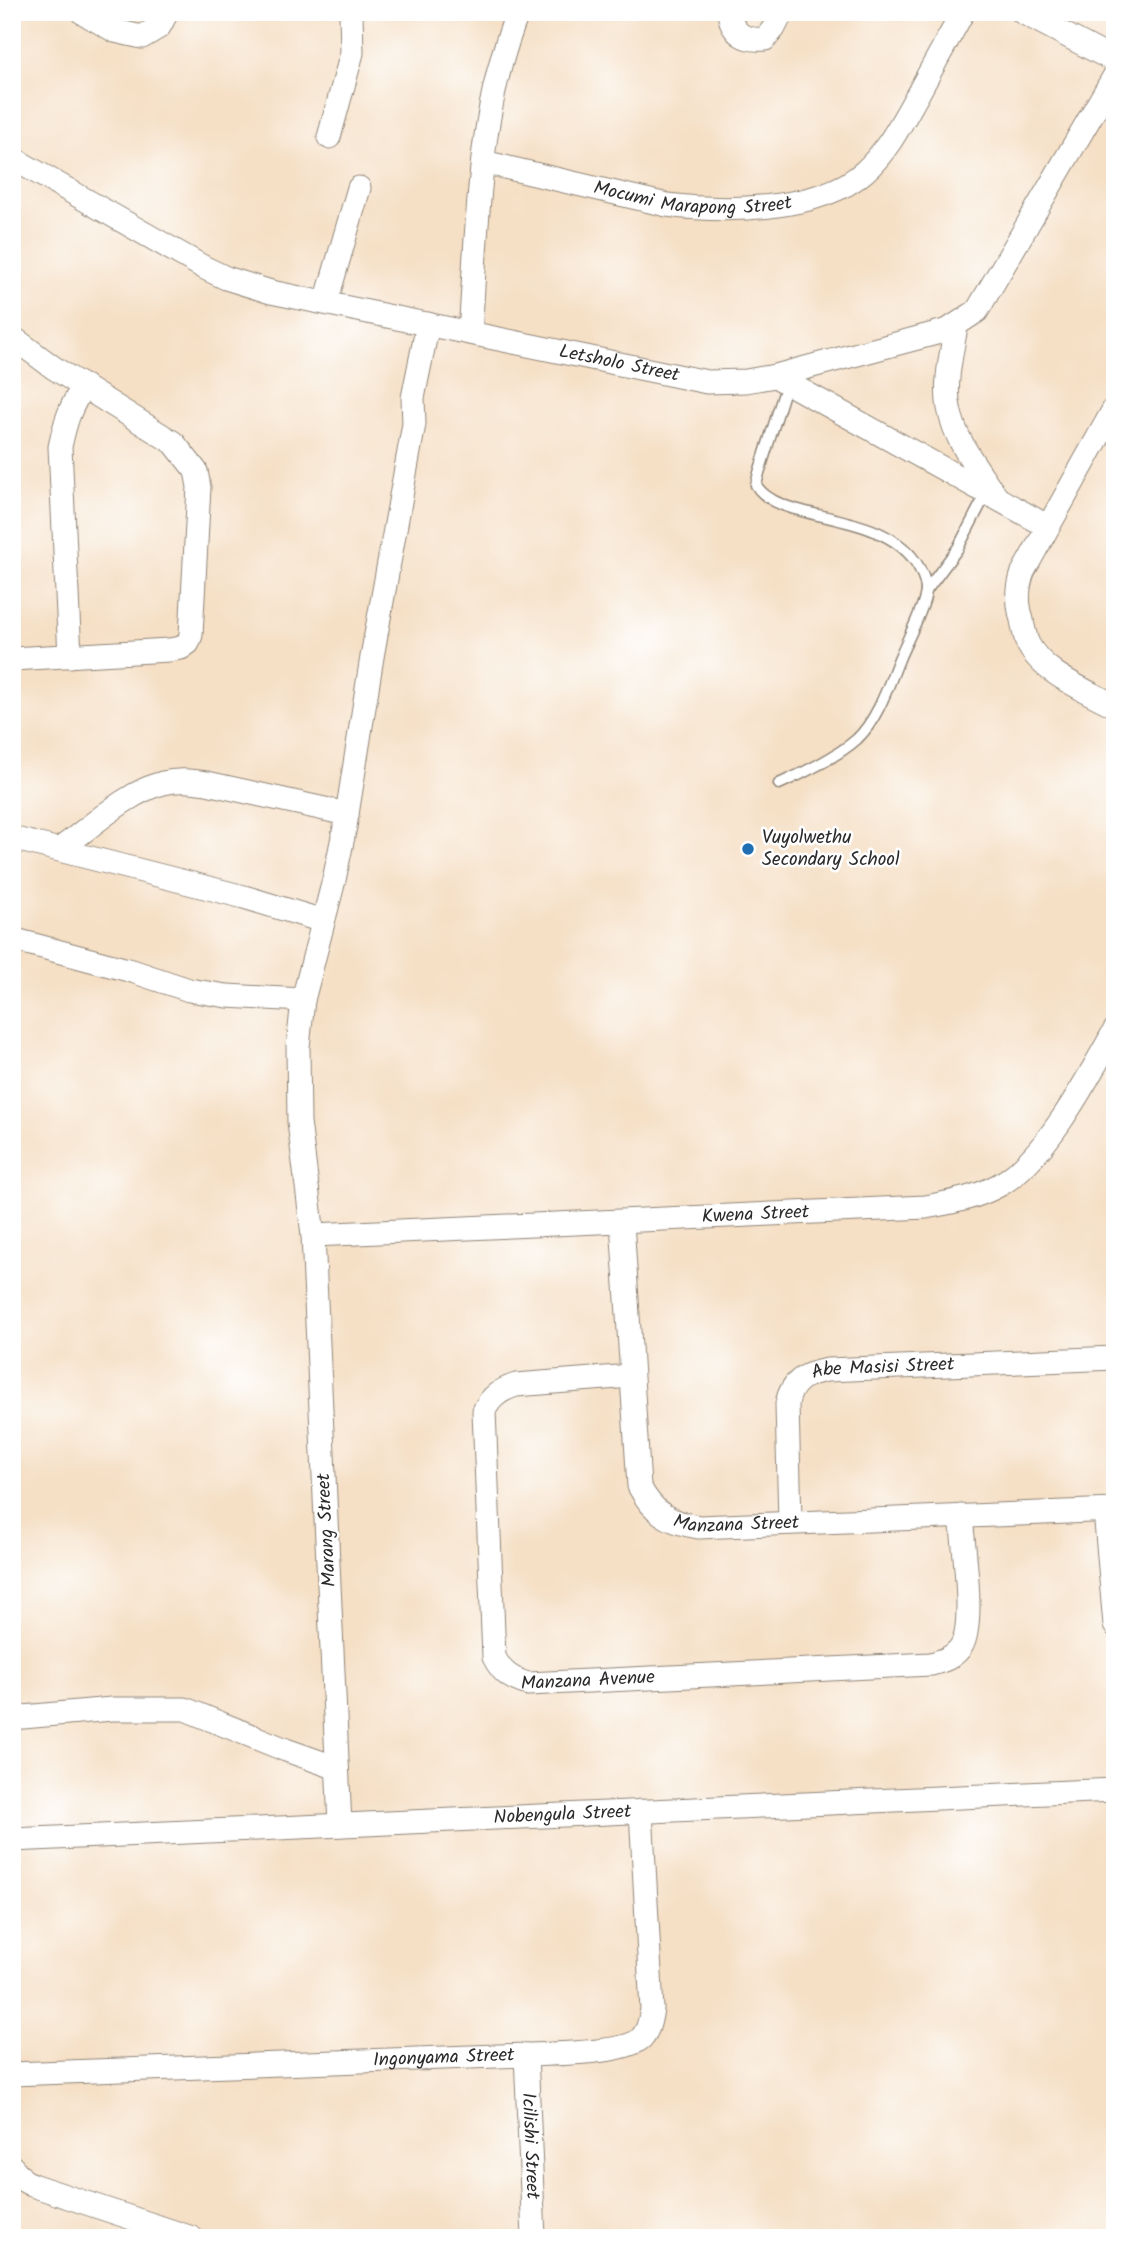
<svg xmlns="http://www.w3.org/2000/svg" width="1127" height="2250" viewBox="0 0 1127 2250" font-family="Kalam,sans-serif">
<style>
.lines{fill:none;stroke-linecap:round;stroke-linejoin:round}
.service-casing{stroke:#908578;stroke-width:13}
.minor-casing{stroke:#908578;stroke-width:25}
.service{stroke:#fff;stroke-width:10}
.minor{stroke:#fff;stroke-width:23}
.poi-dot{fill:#1f6fb2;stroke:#fff;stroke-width:2.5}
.labels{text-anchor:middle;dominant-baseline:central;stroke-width:5;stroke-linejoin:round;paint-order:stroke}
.street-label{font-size:19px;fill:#2b2b2b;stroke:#fff}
.poi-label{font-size:19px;fill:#2b2b2b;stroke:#fff;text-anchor:start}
</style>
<rect width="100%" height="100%" fill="#fff"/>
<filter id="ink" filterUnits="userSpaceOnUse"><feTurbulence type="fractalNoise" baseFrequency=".0143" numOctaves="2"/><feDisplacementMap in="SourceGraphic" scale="14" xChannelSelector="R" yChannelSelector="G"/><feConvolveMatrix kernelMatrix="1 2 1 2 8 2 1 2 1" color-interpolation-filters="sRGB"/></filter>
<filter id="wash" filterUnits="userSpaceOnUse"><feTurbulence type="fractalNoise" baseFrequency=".00686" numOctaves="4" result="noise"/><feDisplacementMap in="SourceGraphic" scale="28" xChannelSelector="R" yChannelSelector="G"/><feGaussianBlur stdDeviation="1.57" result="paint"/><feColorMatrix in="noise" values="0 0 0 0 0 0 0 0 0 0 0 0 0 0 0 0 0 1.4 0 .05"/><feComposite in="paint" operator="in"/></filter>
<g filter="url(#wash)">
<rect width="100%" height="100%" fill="#f5dfc5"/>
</g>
<g filter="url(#ink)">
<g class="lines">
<g class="service-casing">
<g id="service">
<path d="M926,591L958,548L987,492"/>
<path d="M779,784C802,774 838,756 857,739C878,719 888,686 899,659C905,644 926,605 926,590C926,581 920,568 915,561C877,508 779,524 756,485L759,473L787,383"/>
</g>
</g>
<g class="minor-casing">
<g id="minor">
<path d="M82,12L115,31L142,37L159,27L167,12"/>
<path d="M729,12C732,34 745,41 765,39L774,28L782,12"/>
<path d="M1022,12L1115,61"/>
<path d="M329,137L352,53L351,12"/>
<path id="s1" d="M12,158L205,268L226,278L271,292L707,382L746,381L775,376L948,330L977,311L1115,75"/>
<path id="s2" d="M483,162L667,205C724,212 819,212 864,172C888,151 903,120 919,92C933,66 948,39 963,12"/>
<path d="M326,302L359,188"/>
<path d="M956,326C952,352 944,382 949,408C955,441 977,468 995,495"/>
<path d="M470,333C478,225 477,113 518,12"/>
<path d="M12,337L54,368L174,443L196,471L199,487L191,635L188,643L181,648L169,650L12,659"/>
<path d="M775,376L1047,526"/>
<path d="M1115,407L1023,572C1017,589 1017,603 1022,620C1023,627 1025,635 1027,642C1042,674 1086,690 1115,706"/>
<path d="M70,656L60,447C65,423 70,406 84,386"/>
<path d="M12,838L244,897L323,921"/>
<path d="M60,849C90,828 127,792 163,783C178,779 192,781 207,783L347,814"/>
<path d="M12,939L132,971L189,990L227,996L303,1000"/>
<path id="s3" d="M622,1222L639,1486C653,1513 670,1523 699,1527L1115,1510"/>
<path id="s4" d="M313,1235L926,1207C952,1202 976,1198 999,1185C1045,1160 1089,1076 1115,1030"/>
<path id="s5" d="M631,1376L516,1385C501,1390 491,1396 484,1411L494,1657C502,1673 511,1679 528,1684L931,1664C943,1661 955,1657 962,1645C975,1621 963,1545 961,1516"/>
<path d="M1105,1511L1115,1625"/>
<path id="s6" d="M790,1522L787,1404C791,1381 805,1374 827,1370L1115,1358"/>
<path d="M12,1718L112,1709H185L286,1750L337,1768"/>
<path d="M340,1825L313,1235L299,1122L298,1047L303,1000L334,880L345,827L372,657L414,424L413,398L428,324"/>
<path id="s7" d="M12,1840L1115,1790"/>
<path id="s8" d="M526,2055L534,2238"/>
<path id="s9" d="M12,2074L526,2055C549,2054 631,2054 643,2036C649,2029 650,2019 652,2010L641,1811"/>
<path d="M12,2167L23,2180L32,2185L192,2238"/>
</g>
</g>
<use href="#service" class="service"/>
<use href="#minor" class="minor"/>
</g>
</g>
<circle class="poi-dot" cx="748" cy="849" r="7"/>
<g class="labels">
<g class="street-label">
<text stroke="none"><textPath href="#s2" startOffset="214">Mocumi Marapong Street</textPath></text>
<text stroke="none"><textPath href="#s1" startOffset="648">Letsholo Street</textPath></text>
<text stroke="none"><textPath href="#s4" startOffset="443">Kwena Street</textPath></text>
<text stroke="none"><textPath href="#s6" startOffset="231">Abe Masisi Street</textPath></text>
<text stroke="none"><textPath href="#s3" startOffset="378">Manzana Street</textPath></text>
<text transform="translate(327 1530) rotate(-93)">Marang Street</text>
<text stroke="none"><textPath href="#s5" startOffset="509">Manzana Avenue</textPath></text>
<text stroke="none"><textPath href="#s7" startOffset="551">Nobengula Street</textPath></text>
<text stroke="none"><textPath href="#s9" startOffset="432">Ingonyama Street</textPath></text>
<text stroke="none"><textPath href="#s8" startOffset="91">Icilishi Street</textPath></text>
</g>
<g class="poi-label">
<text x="762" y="838">Vuyolwethu<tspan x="762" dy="22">Secondary School</tspan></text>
</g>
</g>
<rect width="1127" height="2250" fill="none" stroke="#fff" stroke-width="42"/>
</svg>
